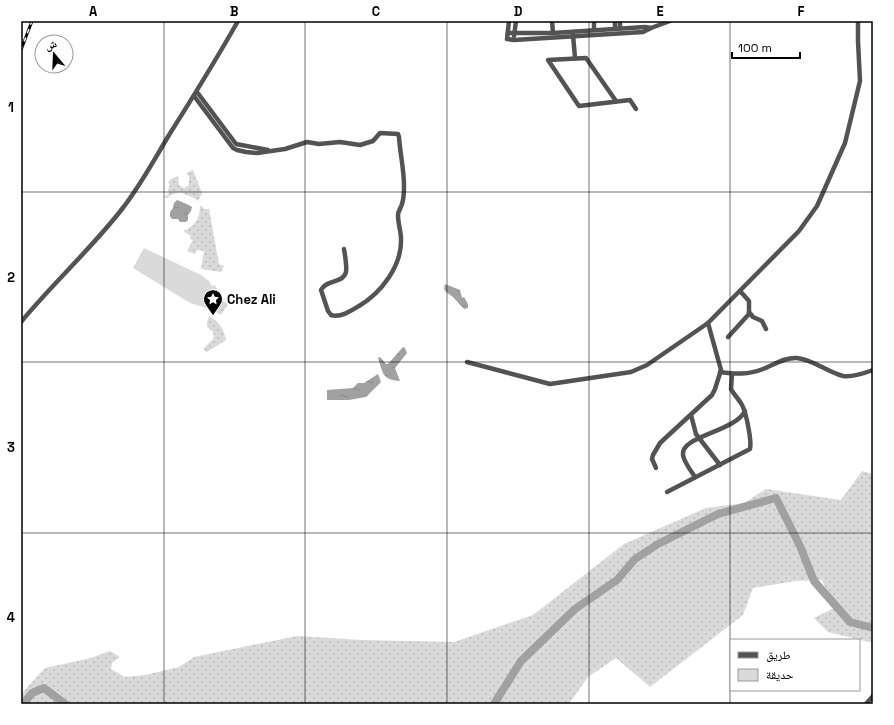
<svg xmlns="http://www.w3.org/2000/svg" width="894" height="725" viewBox="0 0 894 725" font-family="'Space Grotesk','Noto Naskh Arabic',sans-serif">
<style>
.grass{fill:url(#grass-dots)}
.park{fill:#dadada}
.water{fill:url(#water-ripples)}
.lines{fill:none;stroke-linecap:round;stroke-linejoin:round}
.river{stroke:#a1a1a1;stroke-width:8}
.minor{stroke:#535353;stroke-width:4.5}
.rail-casing{stroke:#000;stroke-width:3}
.rail{stroke:#fff;stroke-width:1.5;stroke-dasharray:4.5;stroke-linecap:butt}
.grid{fill:none;stroke:#000;stroke-width:1;stroke-opacity:0.55}
.labels{text-anchor:middle;dominant-baseline:central;stroke-width:3;stroke-linejoin:round;paint-order:stroke}
.poi-label{font-size:13px;font-weight:bold;fill:#000;stroke:#fff;text-anchor:start}
.neatline{fill:none;stroke:#000;stroke-width:1.5}
.grid-label{font-size:13px;text-anchor:middle;font-weight:bold;fill:#000}
</style>
<defs>
<pattern id="grass-dots" width="8" height="8" patternUnits="userSpaceOnUse"><rect width="8" height="8" fill="#dadada"/><path d="M2 2h.1M6 6h.1" fill="none" stroke="#b9b9b9" stroke-width="1.8" stroke-linecap="round"/></pattern>
<pattern id="water-ripples" width="26" height="14" patternUnits="userSpaceOnUse"><rect width="26" height="14" fill="#a1a1a1"/><path d="M2 4q2-2 4 0t4 0M15 11q2-2 4 0t4 0" fill="none" stroke="#898989"/></pattern>
</defs>
<rect width="100%" height="100%" fill="#fff"/>
<g class="grass">
<path d="M193,170L202,193L198,201C192,196 187,196 181,192L170,195L168,198L163,197L169,194L168,190L170,184L168,183L171,179L178,176L179,185L184,188L189,185V176L186,173Z"/>
<path d="M200,206H202L204,209H209L219,264L224,266L221,272L201,269L204,251L197,250L195,254L187,251L193,240L190,239L191,236L183,231C195,226 200,219 200,206Z"/>
<path d="M216,297L228,304L221,315L209,308Z"/>
<path d="M209,316C219,321 224,329 226,340L207,352L203,349L213,339L214,336L213,332L207,327V323Z"/>
<path d="M862,471L873,474V643L828,632L814,618L834,608L822,580L796,581L753,588L743,615L650,687L616,658L588,677L569,704H21V694L45,668L91,658L110,651L120,657L112,663L111,669L125,677L145,675L179,667L194,657L297,636L362,640L454,642L533,615L624,544L706,508L744,503L766,489L841,500Z"/>
</g>
<path class="park" d="M144,248L201,275L209,281L212,286L215,285L218,291L207,308L190,303L133,268Z"/>
<g class="water">
<path d="M177,200C180,201 190,205 192,207L191,211L188,215V220L186,222H180L178,219H172L170,216V212L173,208L174,203Z"/>
<path d="M445,284L460,290L462,298L464,297L468,304V308L464,309L453,297L446,292L444,289Z"/>
<path d="M403,347L405,348L407,353L395,368L400,381C382,380 383,373 378,358L380,357L386,364H388Z"/>
<path d="M378,374L381,382L366,397L349,400H327V390L353,388L358,383H364Z"/>
</g>
<g class="lines">
<g class="river">
<path d="M23,704L32,693L44,688L65,704"/>
<path d="M494,704L521,661L575,609L617,580L635,559L658,544L718,514L776,498L800,546L814,581L850,622L873,628"/>
</g>
<g class="minor">
<path d="M509,21L507,39L514,40L643,32L651,28L670,21"/>
<path d="M552,21L553,33"/>
<path d="M594,21V30"/>
<path d="M620,21V28"/>
<path d="M615,28V21"/>
<path d="M508,33H553L645,27L651,28"/>
<path d="M573,35L575,58"/>
<path d="M514,36L516,21"/>
<path d="M197,92L236,144L268,150"/>
<path d="M194,96L233,148L237,150L246,152L257,153L285,149L307,142L319,144L340,142L360,145L373,141L380,133L398,134L399,137C400,153 404,169 404,186C404,191 404,198 402,204C401,208 398,211 398,215C398,224 401,231 401,239C402,266 381,293 359,306C351,311 340,318 331,315L328,311L321,290C326,279 343,284 346,272C347,265 345,256 344,249"/>
<path d="M616,101L586,58L548,60L579,106L630,100L636,109"/>
<path d="M740,291L749,301V312L753,317L762,321L766,329"/>
<path d="M21,322C53,283 91,249 122,209C140,186 154,160 169,135C193,97 216,60 238,21"/>
<path d="M728,337L749,314V312"/>
<path d="M467,362L550,384L631,372L647,365L708,323L799,231L817,206L845,143L860,81L858,41V21"/>
<path d="M720,372C735,374 748,375 763,369C773,365 785,357 797,358C814,360 827,372 843,376C852,377 865,373 873,370"/>
<path d="M691,415L696,434L720,465"/>
<path d="M656,468L652,459L653,455L660,443L712,395L715,389L721,370L708,323"/>
<path d="M695,477C691,471 684,462 683,455C680,436 735,432 745,411"/>
<path d="M667,492L750,449C752,441 746,412 742,405C739,399 734,395 731,389L732,374"/>
<path d="M866,704L873,696"/>
</g>
<g class="rail-casing">
<path id="rail" d="M21,50L32,21"/>
</g>
<use href="#rail" class="rail"/>
</g>
<path class="grid" d="M164,21V704M305,21V704M447,21V704M589,21V704M730,21V704M21,192H873M21,362H873M21,533H873"/>
<defs>
<g id="sight-pin" transform="scale(1)"><path d="M0 17L-7.5 6A9.5 9.5 0 1 1 7.5 6Z" fill="#000" stroke="#fff"/><path d="M0-6L1.8-2.2L6-1.7L2.9 1.2L3.7 5.4L0 3.3L-3.7 5.4L-2.9 1.2L-6-1.7L-1.8-2.2Z" fill="#fff"/></g>
</defs>
<g fill-rule="evenodd">
<use href="#sight-pin" x="213" y="299"/>
</g>
<g class="labels">
<g class="poi-label">
<text x="227" y="299">Chez Ali</text>
</g>
</g>
<rect width="894" height="725" fill="none" stroke="#ffffff" stroke-width="44"/>
<rect x="730" y="639" width="130" height="52" fill="#ffffff" stroke="#999999"/>
<rect x="738" y="652" width="20" height="6" fill="#535353" stroke="#999999"/>
<text x="766" y="659" font-size="12" fill="#000000">طريق</text>
<rect x="738" y="669" width="20" height="12" fill="#dadada" stroke="#999999"/>
<text x="766" y="679" font-size="12" fill="#000000">حديقة</text>
<g transform="translate(54 54) rotate(341)"><circle r="19" fill="#ffffff" stroke="#999999"/>
<path d="M0-3L7 15L0 10L-7 15Z" fill="#000000"/>
<text y="-6" font-size="11" font-weight="bold" text-anchor="middle" fill="#000000">ش</text>
</g>
<path d="M732 52v6h68v-6" fill="none" stroke="#000000" stroke-width="2"/>
<text x="738" y="52" font-size="12" fill="#000000" stroke="#ffffff" stroke-width="3" paint-order="stroke">100 m</text>
<rect x="22" y="22" width="850" height="681" class="neatline"/>
<g class="grid-label">
<text x="93" y="16">A</text>
<text x="234" y="16">B</text>
<text x="376" y="16">C</text>
<text x="518" y="16">D</text>
<text x="660" y="16">E</text>
<text x="801" y="16">F</text>
<text x="11" y="112">1</text>
<text x="11" y="282">2</text>
<text x="11" y="452">3</text>
<text x="11" y="622">4</text>
</g>
</svg>
